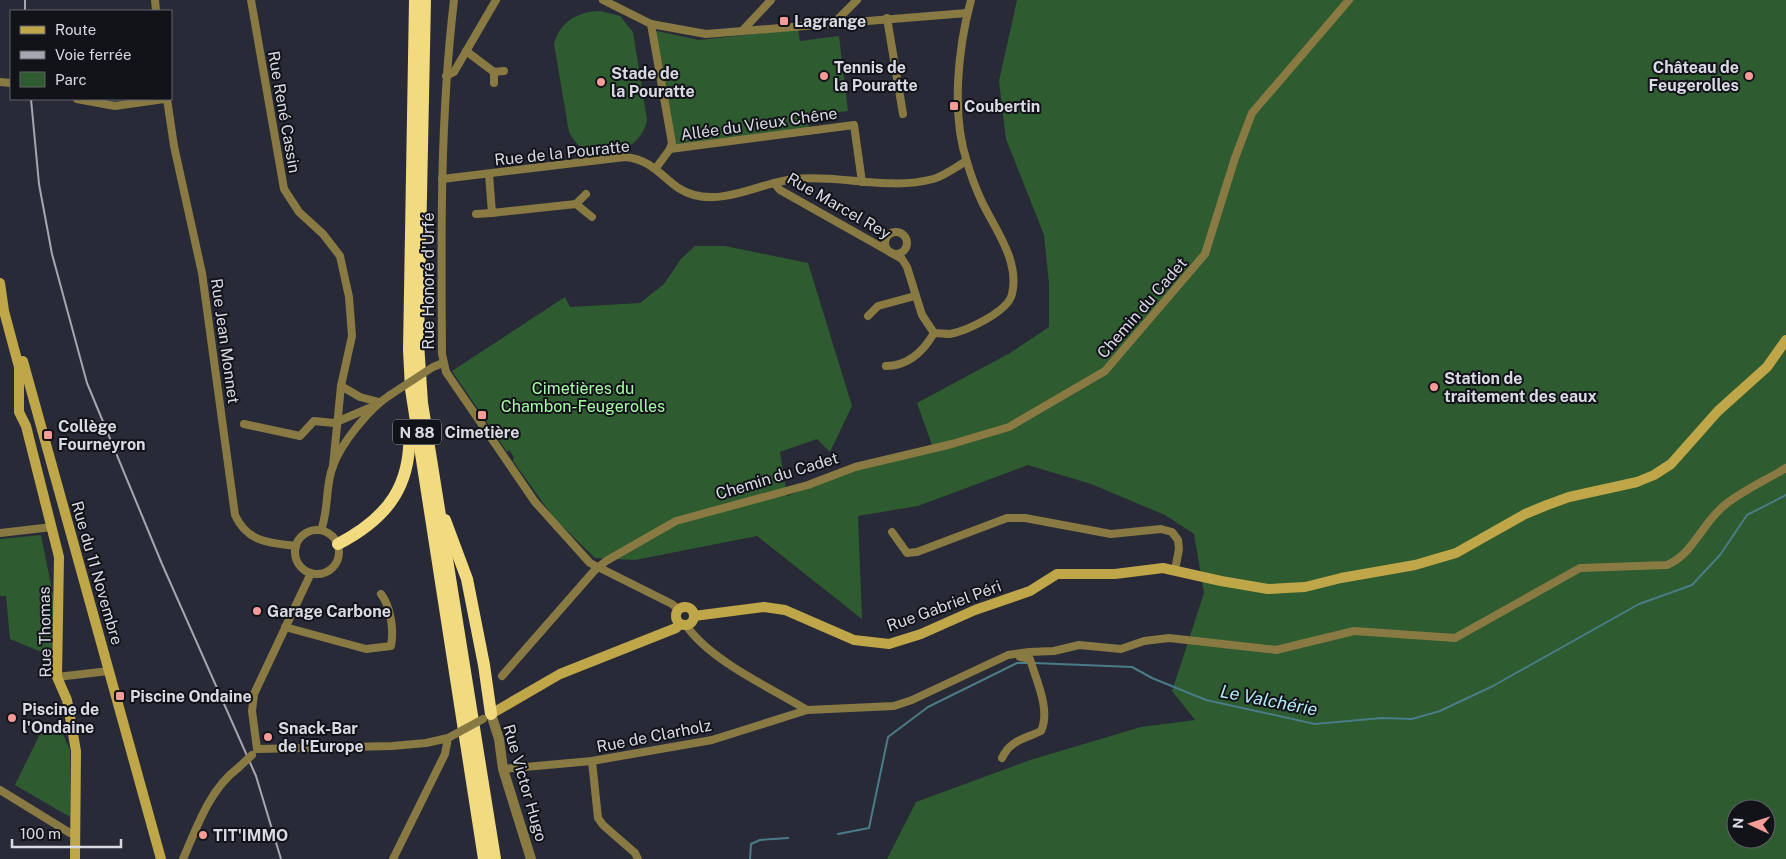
<svg xmlns="http://www.w3.org/2000/svg" width="1786" height="859" viewBox="0 0 1786 859" font-family="'Public Sans',sans-serif">
<style>
.green{fill:#2e5b2f;fill-rule:evenodd}
.lines{fill:none;stroke-linecap:round;stroke-linejoin:round}
.stream{stroke:#4a7c87;stroke-width:2}
.minor{stroke:#897a43;stroke-width:8}
.tertiary{stroke:#897a43;stroke-width:10}
.secondary{stroke:#bfa749;stroke-width:10}
.trunk{stroke:#f1da80;stroke-width:12}
.rail{stroke:#a5a6b2;stroke-width:2}
.minor-bridge{stroke:#897a43;stroke-width:8}
.poi-dot{fill:#f59b98;stroke:#121319;stroke-width:2}
.labels{text-anchor:middle;dominant-baseline:central;stroke-width:4;stroke-linejoin:round;paint-order:stroke}
.shield{fill:#121319;stroke:#9d9ea7;stroke-width:1}
.shield-label{font-size:15px;font-weight:bold;fill:#d9dae4}
.poi-label{font-size:16px;font-weight:bold;fill:#d9dae4;stroke:#121319;text-anchor:start}
.street-label{font-size:16px;fill:#d9dae4;stroke:#121319}
.park-label{font-size:16px;fill:#a7fda7;stroke:#121319}
.water-label{font-size:18px;font-style:italic;fill:#b3e8f5;stroke:#121319}
</style>
<rect width="100%" height="100%" fill="#282a38"/>
<g class="green">
<path d="M1017,0H1786V859H887L916,802L1030,760L1141,727L1195,720L1172,691L1204,593L1194,534L1165,515L1091,484L1028,465L918,506L858,516L862,619L757,536L635,560L595,558L554,518L513,461L514,457L509,450L507,452L452,371L565,297L570,307L640,303L664,284L681,259L695,246H725L808,263L852,406L830,452L817,439L780,452L787,496L848,472L932,445L917,403L1010,353L1049,327V283L1044,235L1006,139L999,81ZM1736,809H1766V839H1736Z"/>
<path d="M600,11L620,16L633,32L647,120C640,157 585,168 569,132L554,44C559,22 579,11 600,11Z"/>
<path d="M798,29L800,41L839,36L848,111L808,116L809,128L675,146L655,34L657,31L699,40Z"/>
<path d="M41,535L55,605L51,656L10,639L6,596H0V539Z"/>
<path d="M45,723L62,732L70,750V817L15,785L40,734V725Z"/>
</g>
<g class="lines">
<g class="stream">
<path d="M1034,663L1132,667L1152,678L1206,700L1315,724L1382,718L1412,719L1440,711L1493,686L1639,604L1692,585L1720,555L1747,515L1786,495"/>
<path d="M838,834L869,828L888,737L928,707L1017,663H1029"/>
<path d="M750,859L751,844L760,840L788,838"/>
</g>
<g class="minor">
<path d="M155,0L156,11"/>
<path d="M251,0L284,189L299,212L323,234L340,256L349,297L352,336L341,386L333,466"/>
<path d="M454,0C440,118 441,236 442,354L446,372L535,502L590,563L672,604L679,610"/>
<path d="M603,0L651,24L706,34L967,13"/>
<path d="M887,18L903,114"/>
<path d="M834,23L857,0"/>
<path d="M651,24L672,143L670,149L656,168"/>
<path d="M743,30L771,0"/>
<path d="M466,51L494,72L504,71"/>
<path d="M446,76L454,72L496,0"/>
<path d="M0,82L11,83"/>
<path d="M494,83V72"/>
<path d="M77,99L115,106L164,99"/>
<path d="M167,99L174,146L202,273L235,515C247,542 269,543 296,546"/>
<path d="M670,149L854,125L862,182"/>
<path d="M489,174L492,213L576,204L592,217"/>
<path d="M442,179L625,157C659,160 666,188 694,195C727,204 762,182 795,179C838,174 889,191 933,179C944,176 956,167 966,161"/>
<path d="M774,183L780,190L890,252L902,259L907,267L922,315L934,333C923,352 908,366 886,366"/>
<path d="M576,204L586,194"/>
<path d="M476,214L492,213"/>
<circle cx="896" cy="243" r="11"/>
<path d="M868,316L878,306L915,296"/>
<path d="M934,333C939,333 945,334 950,334C966,331 1008,312 1012,294C1020,261 995,229 982,202C976,189 971,176 967,162C951,114 958,48 971,0"/>
<path d="M341,386L360,397L379,402"/>
<path d="M244,424L300,436L314,421L334,423L374,406"/>
<path d="M321,530C329,510 325,486 333,466C341,443 370,408 390,395"/>
<circle cx="317" cy="552" r="22"/>
<path d="M892,532L907,553L917,552L1007,518H1025L1111,534L1161,529L1172,532L1178,540L1179,549L1175,570"/>
<path d="M0,533L52,527"/>
<path d="M686,625C709,660 771,688 807,710"/>
<path d="M285,627L366,649L391,646C394,630 391,607 381,594"/>
<path d="M502,676L594,571L606,561L676,521L808,485L855,467L952,444L1009,427L1105,371L1205,254L1235,158L1252,113L1349,0"/>
<path d="M57,677L109,671"/>
<path d="M257,749L392,746L426,743L448,738L445,754L393,859"/>
<path d="M257,749L252,711L254,694L311,573"/>
<path d="M1002,758C1010,740 1025,739 1041,731C1051,710 1036,680 1030,659L1020,657"/>
<path d="M592,761L598,818L603,825L635,853L638,859"/>
<path d="M503,769L592,761L712,740L807,710L894,706L912,700L1008,655L1029,652L1054,651L1079,645L1121,649L1144,641L1169,638L1276,650L1354,631L1455,638L1580,568L1667,565C1693,555 1703,521 1726,504C1744,490 1766,480 1786,468"/>
<path d="M0,790L70,833H75"/>
<path d="M183,859C197,827 209,790 238,768"/>
</g>
<path class="tertiary" d="M491,714L499,739L503,769L531,859"/>
<g class="secondary">
<path d="M0,283L4,311L19,367V412L26,426L59,557L57,677L67,700L76,751L75,859"/>
<path d="M23,361L161,859"/>
<circle cx="685" cy="616" r="9"/>
<path d="M694,616L764,607L785,610L854,640L889,644L921,634L975,610L1030,591L1057,574H1115L1163,568L1221,581L1268,589L1286,588L1305,587L1341,578L1415,565L1456,553L1525,514L1547,505L1569,497L1637,482L1654,475L1671,464L1718,411L1767,367L1786,340"/>
<path d="M491,714L560,674L676,628L680,624"/>
</g>
<g class="trunk">
<path d="M415,0L409,350L411,389L484,859"/>
<path d="M425,0L418,343L422,403L495,859"/>
<path d="M445,520L467,579L484,665L491,714"/>
<path d="M338,544C388,518 413,485 409,426"/>
</g>
<g class="rail">
<path d="M25,0V11"/>
<path d="M31,99L39,184L52,254L87,383L162,564L256,776L281,859"/>
</g>
<g class="minor-bridge">
<path d="M390,395L433,367L443,363"/>
<path d="M448,738L483,719"/>
<path d="M238,768L252,755"/>
</g>
</g>
<g class="poi-dot">
<rect x="779" y="16" width="10" height="10" rx="2.5"/>
<circle cx="824" cy="76" r="5"/>
<circle cx="1749" cy="76" r="5"/>
<circle cx="601" cy="82" r="5"/>
<rect x="949" y="101" width="10" height="10" rx="2.5"/>
<circle cx="1434" cy="387" r="5"/>
<rect x="477" y="410" width="10" height="10" rx="2.5"/>
<rect x="43" y="430" width="10" height="10" rx="2.5"/>
<circle cx="257" cy="611" r="5"/>
<rect x="115" y="691" width="10" height="10" rx="2.5"/>
<circle cx="12" cy="718" r="5"/>
<circle cx="268" cy="737" r="5"/>
<circle cx="203" cy="835" r="5"/>
</g>
<g class="labels">
<rect class="shield" x="393" y="419.5" width="48" height="25" rx="4"/>
<g class="shield-label">
<text x="417" y="432">N 88</text>
</g>
<g class="poi-label">
<text x="794" y="21">Lagrange</text>
<text x="834" y="67">Tennis de<tspan x="834" dy="18">la Pouratte</tspan></text>
<text x="1739" y="67" text-anchor="end">Château de<tspan x="1739" dy="18">Feugerolles</tspan></text>
<text x="611" y="73">Stade de<tspan x="611" dy="18">la Pouratte</tspan></text>
<text x="964" y="106">Coubertin</text>
<text x="1444" y="378">Station de<tspan x="1444" dy="18">traitement des eaux</tspan></text>
<text x="58" y="426">Collège<tspan x="58" dy="18">Fourneyron</tspan></text>
<text x="482" y="432" text-anchor="middle">Cimetière</text>
<text x="267" y="611">Garage Carbone</text>
<text x="130" y="696">Piscine Ondaine</text>
<text x="22" y="709">Piscine de<tspan x="22" dy="18">l'Ondaine</tspan></text>
<text x="278" y="728">Snack-Bar<tspan x="278" dy="18">de l'Europe</tspan></text>
<text x="213" y="835">TIT'IMMO</text>
</g>
<g class="street-label">
<text transform="translate(284 112) rotate(80)">Rue René Cassin</text>
<text transform="translate(759 124) rotate(-8)">Allée du Vieux Chêne</text>
<text transform="translate(562 153) rotate(-6)">Rue de la Pouratte</text>
<text transform="translate(839 206) rotate(30)">Rue Marcel Rey</text>
<text transform="translate(428 281) rotate(-90)">Rue Honoré d'Urfé</text>
<text transform="translate(1142 308) rotate(-49)">Chemin du Cadet</text>
<text transform="translate(225 341) rotate(82)">Rue Jean Monnet</text>
<text transform="translate(777 476) rotate(-17)">Chemin du Cadet</text>
<text transform="translate(97 573) rotate(74)">Rue du 11 Novembre</text>
<text transform="translate(944 606) rotate(-20)">Rue Gabriel Péri</text>
<text transform="translate(45 632) rotate(-91)">Rue Thomas</text>
<text transform="translate(654 736) rotate(-11)">Rue de Clarholz</text>
<text transform="translate(525 783) rotate(74)">Rue Victor Hugo</text>
</g>
<g class="park-label">
<text x="583" y="388">Cimetières du<tspan x="583" dy="18">Chambon-Feugerolles</tspan></text>
</g>
<g class="water-label">
<text transform="translate(1269 700) rotate(11)">Le Valchérie</text>
</g>
</g>
<rect x="10" y="10" width="162" height="90" fill="#121319" stroke="#62636a"/>
<rect x="20" y="26" width="25" height="8" fill="#bfa749" stroke="#62636a"/>
<text x="55" y="35" font-size="15" fill="#d9dae4">Route</text>
<rect x="20" y="51" width="25" height="8" fill="#a5a6b2" stroke="#62636a"/>
<text x="55" y="60" font-size="15" fill="#d9dae4">Voie ferrée</text>
<rect x="20" y="72" width="25" height="15" fill="#2e5b2f" stroke="#62636a"/>
<text x="55" y="85" font-size="15" fill="#d9dae4">Parc</text>
<g transform="translate(1751 824) rotate(274)"><circle r="24" fill="#121319" stroke="#62636a"/>
<path d="M0-4L9 19L0 12L-9 19Z" fill="#f59b98"/>
<text y="-8" font-size="14" font-weight="bold" text-anchor="middle" fill="#d9dae4">N</text>
</g>
<path d="M12 839v8h109v-8" fill="none" stroke="#d9dae4" stroke-width="2.5"/>
<text x="20" y="839" font-size="15" fill="#d9dae4" stroke="#121319" stroke-width="4" paint-order="stroke">100 m</text>
</svg>
